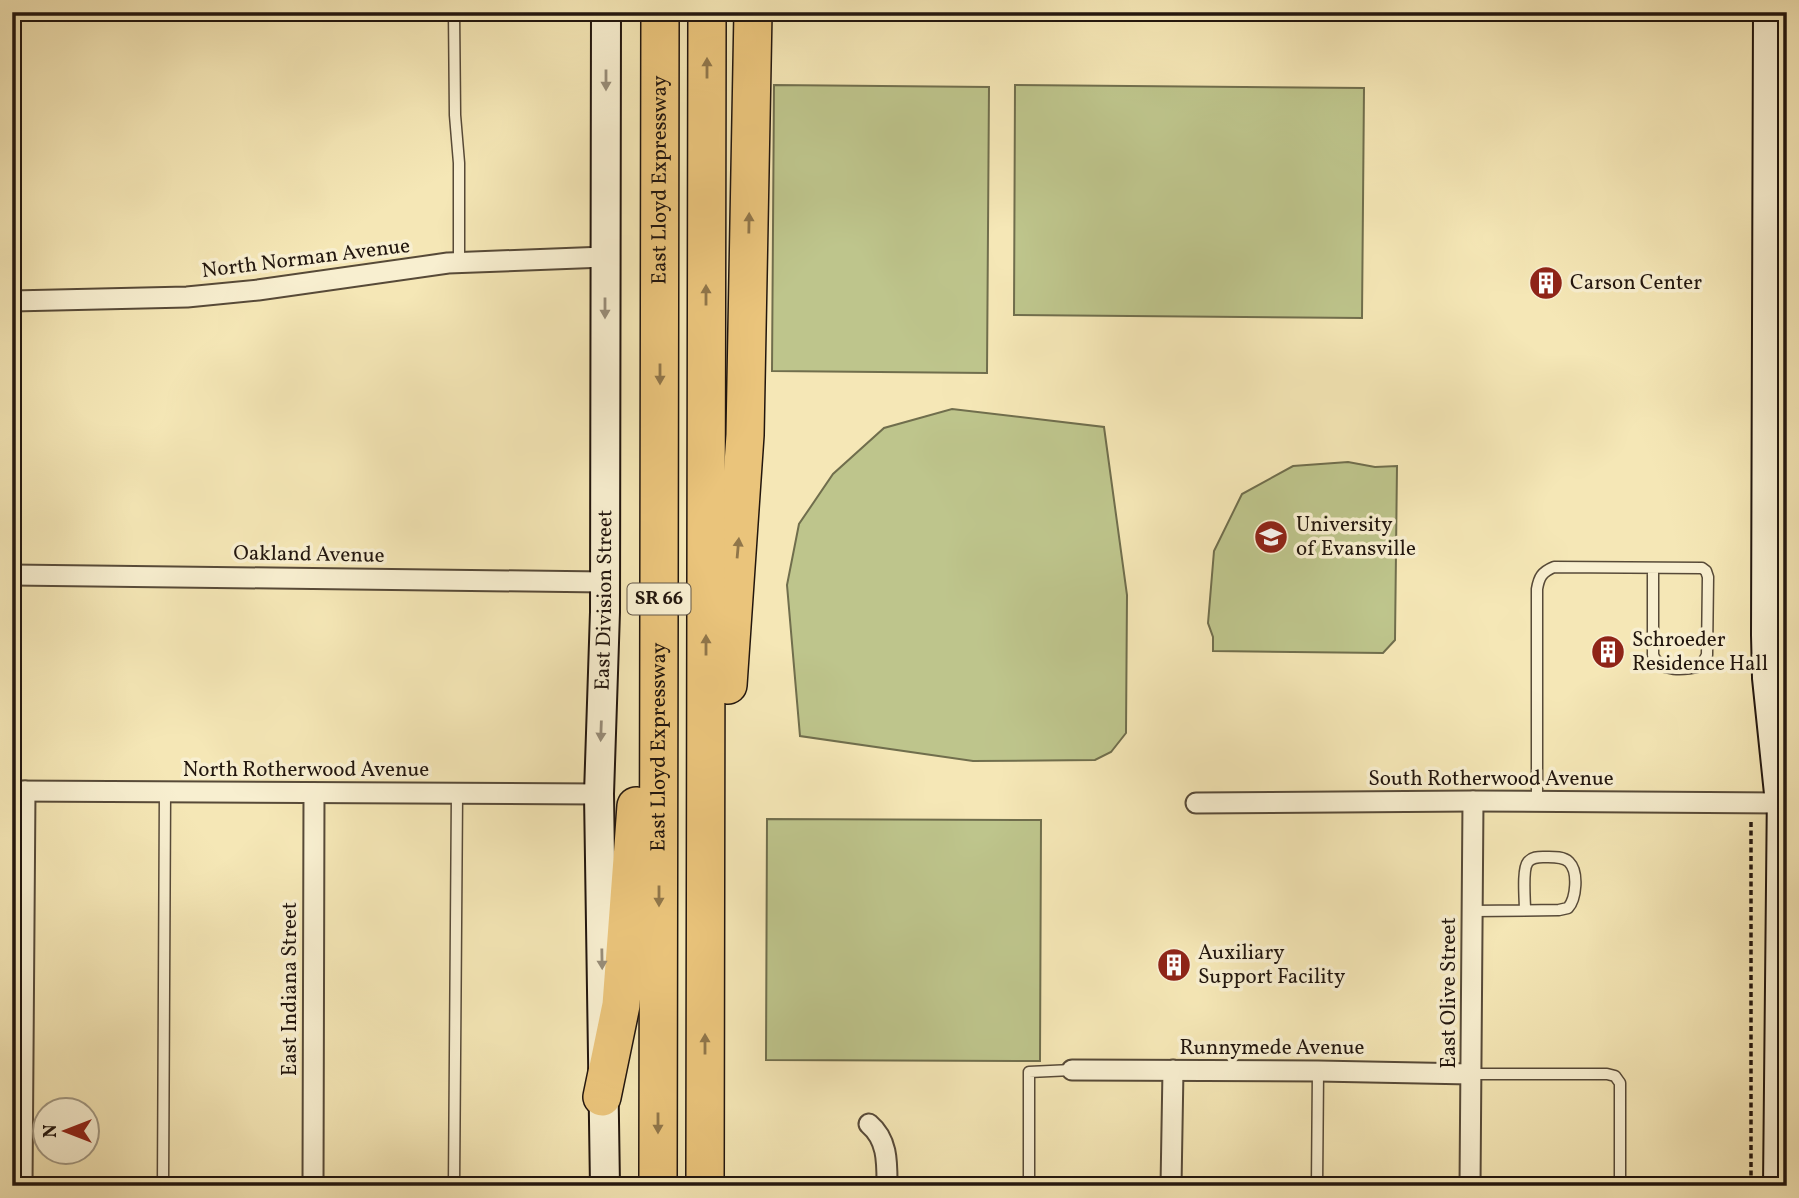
<svg xmlns="http://www.w3.org/2000/svg" width="1799" height="1198" viewBox="0 0 1799 1198" font-family="Vollkorn,serif">
<style>
.green{fill:#bec58c;stroke:#706e4d;stroke-width:2}
.lines{fill:none;stroke-linecap:round;stroke-linejoin:round}
.lane-casing{stroke:#574a38;stroke-width:13}
.street-casing{stroke:#574a38;stroke-width:23}
.secondary-casing{stroke:#22160e;stroke-width:32}
.highway-casing{stroke:#22160e;stroke-width:40}
.path{stroke:#22160e;stroke-width:3.5;stroke-dasharray:5 3.5;stroke-linecap:butt}
.lane{stroke:#f8efd0;stroke-width:10}
.street{stroke:#f8efd0;stroke-width:19}
.secondary{stroke:#f8efd0;stroke-width:28}
.highway{stroke:#eac47b;stroke-width:37}
.oneway{fill:#90764a}
.oneway2{fill:#988d79}
.labels{text-anchor:middle;dominant-baseline:central;stroke-width:7;stroke-linejoin:round;paint-order:stroke}
.shield{fill:#f8efd0;stroke:#625748;stroke-width:2}
.shield-label{font-size:19px;font-weight:bold;fill:#22160e}
.street-label{font-size:21px;fill:#22160e;stroke:#f8efd0}
.poi-label{font-size:21px;fill:#22160e;stroke:#f8efd0;text-anchor:start}
</style>
<rect width="100%" height="100%" fill="#f5e7b6"/>
<filter id="stains"><feTurbulence type="fractalNoise" baseFrequency=".00286" numOctaves="4"/><feColorMatrix values="0 0 0 0 .2 0 0 0 0 .09 0 0 0 0 .02 0 0 0 .5 -.17"/></filter>
<radialGradient id="worn" r=".72"><stop offset=".6" stop-color="#630" stop-opacity="0"/><stop offset="1" stop-color="#630" stop-opacity=".3"/></radialGradient>
<g class="green">
<path d="M774,85L989,87L987,373L772,371Z"/>
<path d="M1015,85L1364,88L1362,318L1014,315Z"/>
<path d="M952,409L1104,427L1127,595L1126,733L1111,752L1095,760L973,761L800,736L787,585L799,524L833,474L884,428Z"/>
<path d="M1348,462L1375,467L1397,466L1395,640L1383,653L1213,651V637L1208,623L1214,551L1242,494L1293,466Z"/>
<path d="M767,819L1041,820L1040,1061L766,1060Z"/>
</g>
<g class="lines">
<g class="lane-casing">
<g id="lane">
<path d="M454,12L455,115L459,163V262"/>
<path d="M1537,801V589C1539,577 1542,572 1554,567L1702,568L1706,571L1708,577L1707,655L1701,666C1685,670 1660,673 1653,655V568"/>
<path d="M1472,911L1559,910L1568,908C1576,899 1579,872 1569,862C1563,856 1552,857 1543,857C1538,857 1532,857 1528,862C1522,869 1525,900 1525,910"/>
<path d="M1471,1074H1607L1615,1076L1620,1083V1186"/>
<path d="M163,1186L165,792"/>
<path d="M454,1186L457,794"/>
<path d="M1029,1186V1072L1072,1070"/>
<path d="M1317,1186L1318,1071"/>
</g>
</g>
<g class="street-casing">
<g id="street">
<path d="M12,301L187,297L258,290L448,263L605,257"/>
<path d="M12,575L604,582"/>
<path d="M12,791L599,794"/>
<path d="M1196,803L1473,801L1787,803"/>
<path d="M1072,1070L1318,1071L1471,1074"/>
<path d="M869,1124C888,1140 887,1163 887,1186"/>
<path d="M22,1186L25,791"/>
<path d="M313,1186L314,793"/>
<path d="M1171,1186L1173,1070"/>
<path d="M1470,1186L1473,801"/>
</g>
</g>
<g class="secondary-casing">
<g id="secondary">
<path d="M1768,12L1766,635L1767,678L1780,803"/>
<path id="s1" d="M605,1186L599,794L605,612L606,12"/>
<path d="M1778,1186L1782,786"/>
</g>
</g>
<g class="highway-casing">
<g id="highway">
<path d="M728,685L745,435L753,12"/>
<path d="M602,1097L621,1005L636,806"/>
<path id="s2" d="M658,1186L660,12"/>
<path d="M705,1186L707,12"/>
</g>
</g>
<path class="path" d="M1751,822V1186"/>
<use href="#lane" class="lane"/>
<use href="#street" class="street"/>
<use href="#secondary" class="secondary"/>
<use href="#highway" class="highway"/>
</g>
<defs><path id="oneway-solid" d="M-6-.8H1V-3.2L6.5 0L1 3.2V.8H-6Z" transform="scale(1.75)"/></defs>
<g class="oneway">
<use href="#oneway-solid" transform="translate(707 68) rotate(-90)"/>
<use href="#oneway-solid" transform="translate(749 223) rotate(-89)"/>
<use href="#oneway-solid" transform="translate(706 295) rotate(-90)"/>
<use href="#oneway-solid" transform="translate(660 374) rotate(90)"/>
<use href="#oneway-solid" transform="translate(738 548) rotate(-85)"/>
<use href="#oneway-solid" transform="translate(706 645) rotate(-90)"/>
<use href="#oneway-solid" transform="translate(659 896) rotate(90)"/>
<use href="#oneway-solid" transform="translate(705 1044) rotate(-90)"/>
<use href="#oneway-solid" transform="translate(658 1123) rotate(90)"/>
</g>
<g class="oneway2">
<use href="#oneway-solid" transform="translate(606 80) rotate(90)"/>
<use href="#oneway-solid" transform="translate(605 308) rotate(90)"/>
<use href="#oneway-solid" transform="translate(601 731) rotate(92)"/>
<use href="#oneway-solid" transform="translate(602 959) rotate(89)"/>
</g>
<defs>
<g id="building-disc" transform="scale(1.75)"><circle r="9.5" fill="#8f2418" stroke="#f8efd0"/><path d="M-4-6H4V6H1V3H-1V6H-4ZM-2.5-4.3h1.7v1.8h-1.7ZM.8-4.3h1.7v1.8H.8ZM-2.5-1h1.7V.8h-1.7ZM.8-1h1.7V.8H.8Z" fill="#fff"/></g>
<g id="university-disc" transform="scale(1.75)"><circle r="9.5" fill="#8f2418" stroke="#f8efd0"/><path d="M0-5L7-2L0 1L-7-2ZM-4 1L0 2.5L4 1V4Q0 6-4 4Z" fill="#fff"/></g>
</defs>
<g fill-rule="evenodd">
<use href="#building-disc" x="1546" y="283"/>
<use href="#university-disc" x="1271" y="537"/>
<use href="#building-disc" x="1608" y="652"/>
<use href="#building-disc" x="1174" y="965"/>
</g>
<g class="labels">
<rect class="shield" x="627.5" y="583.5" width="63" height="31" rx="5"/>
<g class="shield-label">
<text x="659" y="599">SR 66</text>
</g>
<g class="street-label">
<text stroke="none"><textPath href="#s2" startOffset="1006">East Lloyd Expressway</textPath></text>
<text transform="translate(306 259) rotate(-7)">North Norman Avenue</text>
<text transform="translate(309 555) rotate(1)">Oakland Avenue</text>
<text stroke="none"><textPath href="#s1" startOffset="586">East Division Street</textPath></text>
<text stroke="none"><textPath href="#s2" startOffset="439">East Lloyd Expressway</textPath></text>
<text x="306" y="770">North Rotherwood Avenue</text>
<text x="1491" y="779">South Rotherwood Avenue</text>
<text transform="translate(290 989) rotate(-90)">East Indiana Street</text>
<text transform="translate(1449 993) rotate(-90)">East Olive Street</text>
<text x="1272" y="1048">Runnymede Avenue</text>
</g>
<g class="poi-label">
<text x="1570" y="283">Carson Center</text>
<text x="1296" y="525">University<tspan x="1296" dy="24">of Evansville</tspan></text>
<text x="1632" y="640">Schroeder<tspan x="1632" dy="24">Residence Hall</tspan></text>
<text x="1198" y="953">Auxiliary<tspan x="1198" dy="24">Support Facility</tspan></text>
</g>
</g>
<rect width="1799" height="1198" fill="none" stroke="#f5e7b6" stroke-width="42"/>
<rect x="14" y="14" width="1771" height="1170" fill="none" stroke="#22160e" stroke-width="3.5"/>
<rect x="21" y="21" width="1757" height="1156" fill="none" stroke="#22160e" stroke-width="2"/>
<g transform="translate(66 1131) rotate(270)"><circle r="33" fill="#f8efd0" stroke="#a29882" stroke-width="2"/>
<path d="M0-5L12 26L0 18L-12 26Z" fill="#8f2418"/>
<text y="-10" font-size="19" font-weight="bold" text-anchor="middle" fill="#22160e">N</text>
</g>
<rect width="100%" height="100%" filter="url(#stains)"/>
<rect width="100%" height="100%" fill="url(#worn)"/>
</svg>
